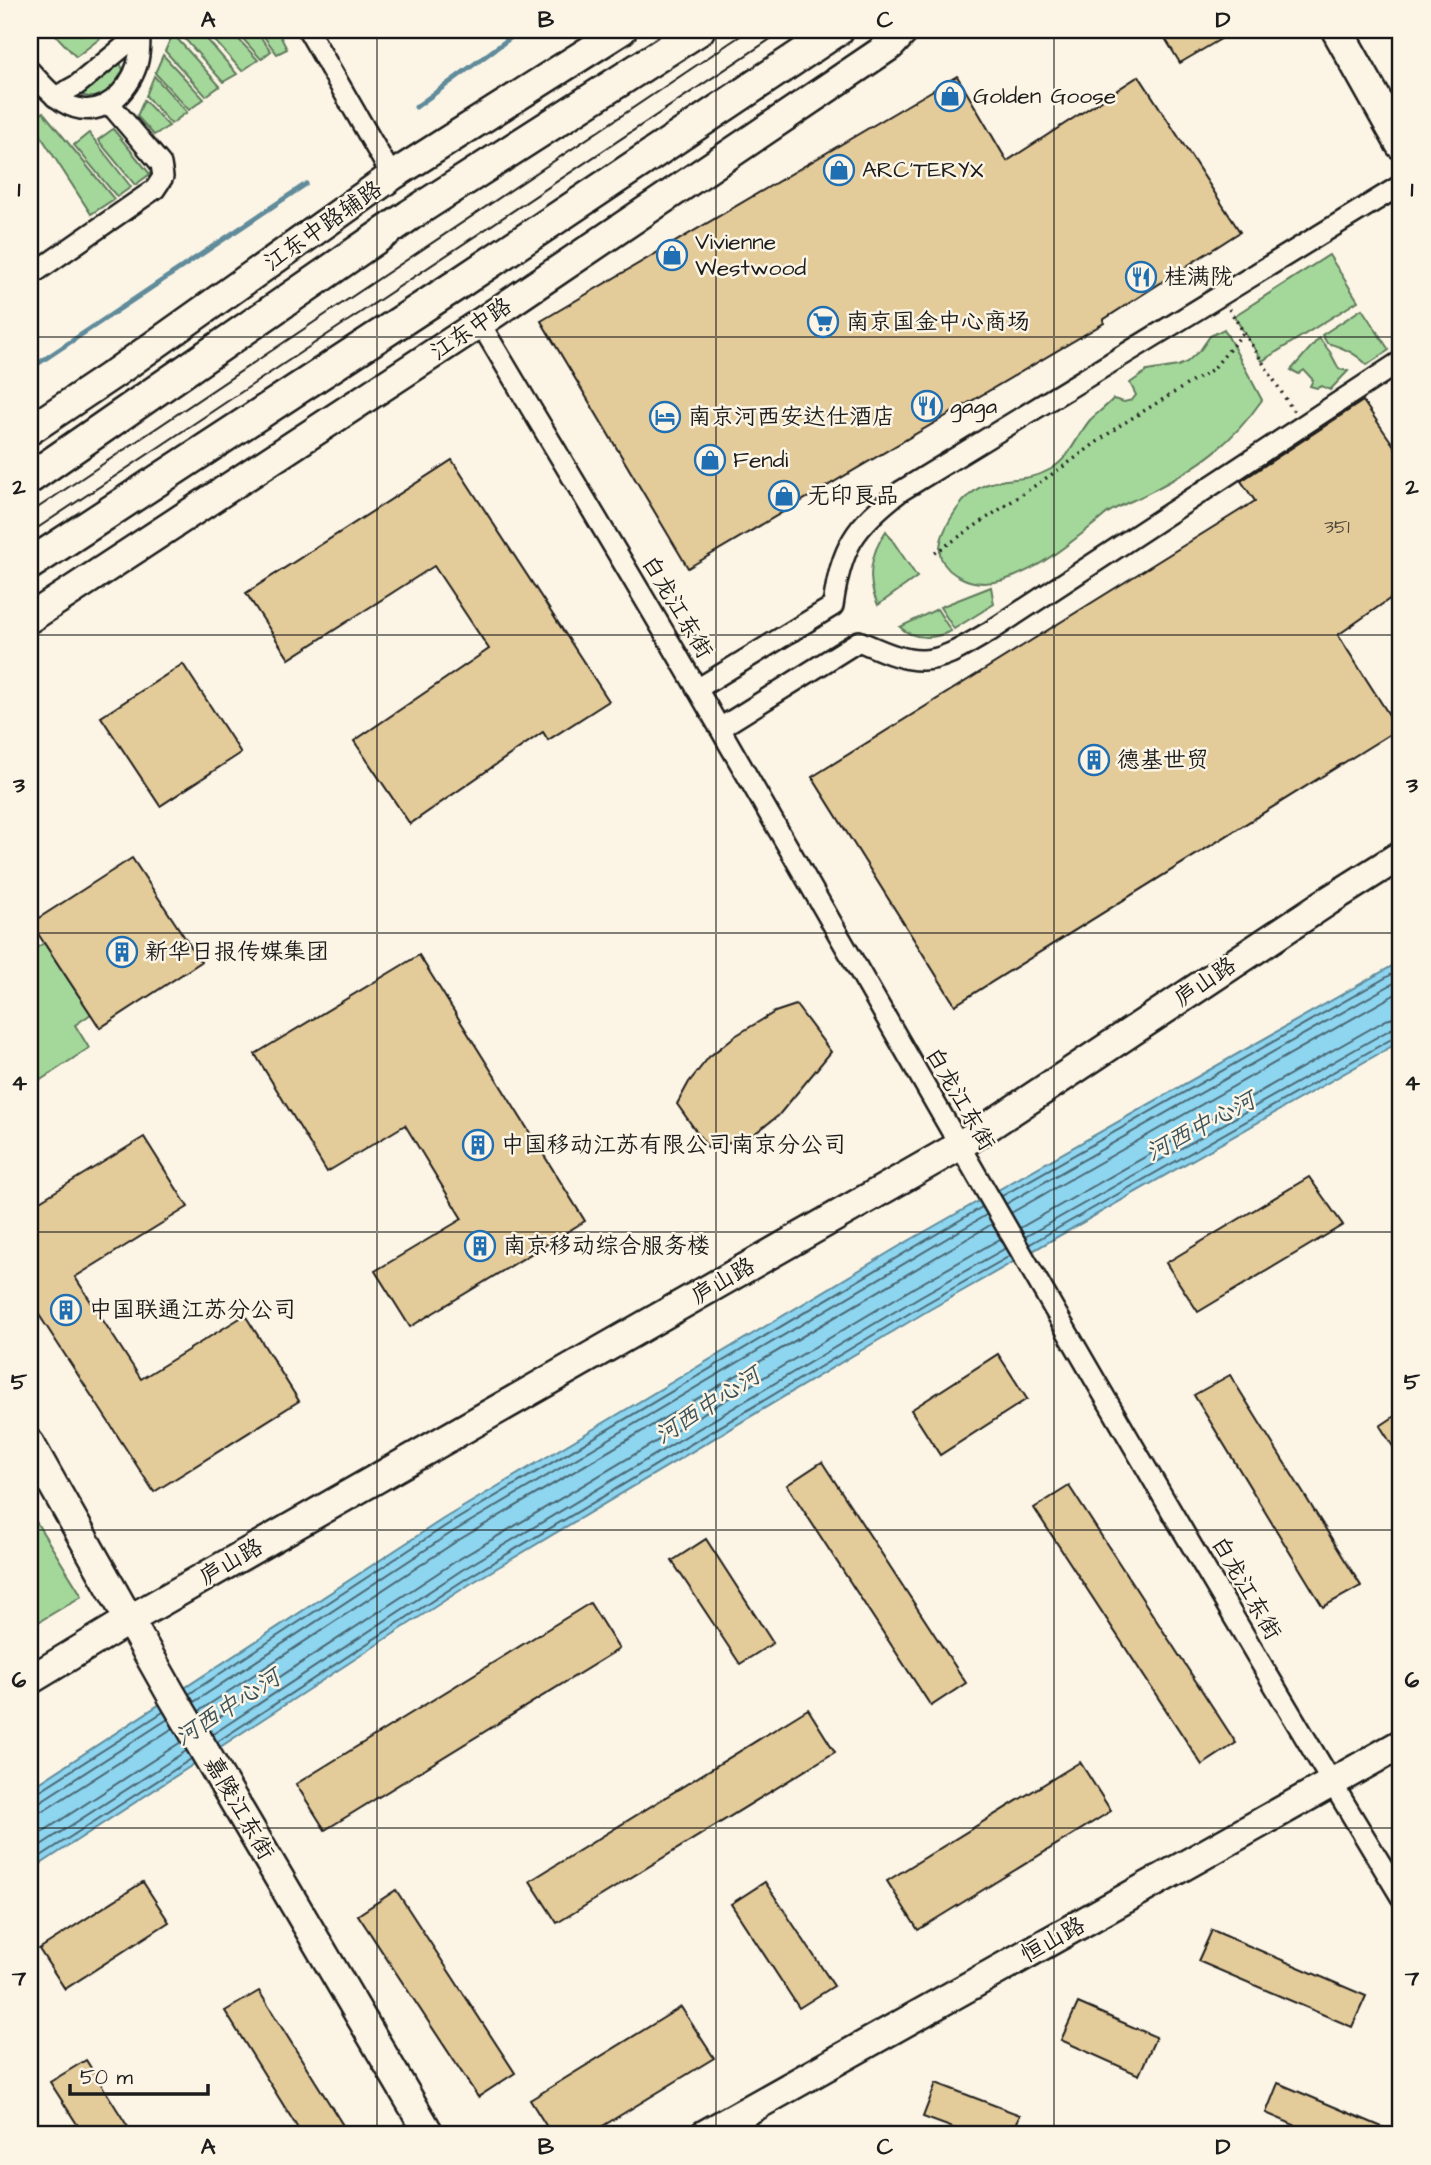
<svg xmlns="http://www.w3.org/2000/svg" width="1431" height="2165" viewBox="0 0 1431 2165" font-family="'Architects Daughter','LXGW WenKai TC',sans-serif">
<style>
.green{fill:#a4d89b;stroke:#607a5c;stroke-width:2}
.water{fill:#8ed5f0;stroke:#608b9b;stroke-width:2}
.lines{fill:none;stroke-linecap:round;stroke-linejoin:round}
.shore{stroke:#4a6671;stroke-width:2}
.stream{stroke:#608b9b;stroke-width:5}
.building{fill:#e4cb9a;stroke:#1c1c1c;stroke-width:2}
.street-casing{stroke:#1c1c1c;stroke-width:24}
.secondary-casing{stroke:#1c1c1c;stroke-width:33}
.primary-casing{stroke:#1c1c1c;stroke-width:35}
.path{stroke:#1c1c1c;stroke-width:3.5;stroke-dasharray:2 5;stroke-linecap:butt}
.street{stroke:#fcf5e5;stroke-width:19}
.secondary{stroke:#fcf5e5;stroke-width:28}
.primary{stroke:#fcf5e5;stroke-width:30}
.tram{stroke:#1c1c1c;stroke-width:2}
.grid{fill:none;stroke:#1c1c1c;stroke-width:2;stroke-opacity:0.55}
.labels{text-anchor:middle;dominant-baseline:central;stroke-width:5;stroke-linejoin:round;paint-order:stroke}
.number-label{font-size:19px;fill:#4e483c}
.poi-label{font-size:23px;fill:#1c1c1c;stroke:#fcf5e5;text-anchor:start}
.street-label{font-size:23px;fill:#1c1c1c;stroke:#fcf5e5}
.water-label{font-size:24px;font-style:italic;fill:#3e545c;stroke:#fcf5e5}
.neatline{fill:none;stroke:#1c1c1c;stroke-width:2.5}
.grid-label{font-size:23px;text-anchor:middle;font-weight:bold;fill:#1c1c1c}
</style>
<rect width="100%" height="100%" fill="#fcf5e5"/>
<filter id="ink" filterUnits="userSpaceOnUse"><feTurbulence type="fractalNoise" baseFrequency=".0143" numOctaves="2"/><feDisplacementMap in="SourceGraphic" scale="14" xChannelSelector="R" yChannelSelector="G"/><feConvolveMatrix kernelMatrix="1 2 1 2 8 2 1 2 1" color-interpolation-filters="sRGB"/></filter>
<g filter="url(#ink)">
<g class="green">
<path d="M51,30H75L81,35L88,30H111L76,57Z"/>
<path d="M177,30H199L237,74L223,82Z"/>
<path d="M205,30H230L258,60L242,71Z"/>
<path d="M235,30H255L271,51L261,59Z"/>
<path d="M259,30H277L287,49L277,54Z"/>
<path d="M173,34L220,86L206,96L165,51Z"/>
<path d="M163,55L204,99L189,110L155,73Z"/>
<path d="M119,60L123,70C114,92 105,102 80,95Z"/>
<path d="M154,76L187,112L171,124L146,96Z"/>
<path d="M144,100L169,126L154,135L137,116Z"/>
<path d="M43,112L114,199L91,214L31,121Z"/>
<path d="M113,129L150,174L135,185L98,140Z"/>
<path d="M89,133L131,187L117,197L74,145Z"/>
<path d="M1329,255L1358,301L1262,361L1234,316Z"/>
<path d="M1362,309L1389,350L1367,365C1356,353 1342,347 1327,343L1322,335Z"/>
<path d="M1224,329L1262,400C1232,443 1200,466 1154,490C1140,498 1125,503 1111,511C1105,514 1100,520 1094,524C1063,549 1006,597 964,579C954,575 945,568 941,558C936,542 948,522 957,509C988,466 1017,489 1051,469C1071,457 1076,437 1090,420C1097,413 1106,407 1113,399L1124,402L1132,400L1136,395L1130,383L1147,371L1178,366L1187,362L1201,349L1210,336Z"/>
<path d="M1319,338L1330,352L1339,369L1348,371L1330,390L1322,386L1317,388L1310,386L1313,380L1304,370L1299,374L1291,370Z"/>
<path d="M886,531L917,577L878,605C866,580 870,554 886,531Z"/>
<path d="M991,587L994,604L954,629L940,607Z"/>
<path d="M937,609L951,631C935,639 913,640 900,627Z"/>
<path d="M44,943L91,1014L75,1025L89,1048L30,1087V952Z"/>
<path d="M30,1512L82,1596L30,1627Z"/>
</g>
<path class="water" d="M1401,961V1041L929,1310L470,1584L30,1871V1789L443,1519L903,1244Z"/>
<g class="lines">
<g class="shore">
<path d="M1002,1196L1401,969"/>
<path d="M1006,1204L1401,979"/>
<path d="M1011,1213L1401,991"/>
<path d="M1020,1228L1386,1020L1401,1016"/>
<path d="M1025,1237L1391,1029L1401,1027"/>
<path d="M1030,1244L1395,1037L1401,1036"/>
<path d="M189,1694L447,1525L982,1207"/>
<path d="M194,1702L451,1533L986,1215"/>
<path d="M199,1711L457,1541L992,1224"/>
<path d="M207,1725L456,1561L915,1287L1000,1239"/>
<path d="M213,1734L462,1570L921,1296L1006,1248"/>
<path d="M217,1742L467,1578L925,1304L1010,1256"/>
<path d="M30,1795L36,1793L163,1712"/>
<path d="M30,1803L41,1801L168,1719"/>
<path d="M30,1814L45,1810L173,1728"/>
<path d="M30,1840L181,1742"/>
<path d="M30,1852L186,1751"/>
<path d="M30,1863L191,1759"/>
</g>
<g class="stream">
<path d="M416,107L521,30"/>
<path d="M30,369L306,184"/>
</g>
</g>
<g class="building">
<path d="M1160,30H1236L1180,63Z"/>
<path d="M957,76L1007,161L1139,76L1240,232L1103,320L1104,323L688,568L541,321Z"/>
<path d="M1363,401L1401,456V591L1338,635L1398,729L955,1005L812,777L1255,501L1241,481Z"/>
<path d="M452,460L609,701L548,740L543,732L410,824L354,741L489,649L434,566L289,659L246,593Z"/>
<path d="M183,664L241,753L160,806L101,717Z"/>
<path d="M132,858L201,962L100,1028L31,923Z"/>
<path d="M419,955L585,1221L410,1327L375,1271L462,1219L405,1125L327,1172L255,1054Z"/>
<path d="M796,1005L831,1052L778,1116L754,1134L734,1142L708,1148L677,1104L689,1082L709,1057L735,1036L775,1012Z"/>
<path d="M144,1137L188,1207L75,1277L141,1379L245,1315L299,1401L154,1492L30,1301V1207Z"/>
<path d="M1309,1177L1343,1225L1198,1312L1166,1263Z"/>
<path d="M998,1354L1027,1399L940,1455L911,1410Z"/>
<path d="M1230,1375L1361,1586L1323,1607L1194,1395Z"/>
<path d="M1401,1412V1459L1380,1426Z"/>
<path d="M822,1462L966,1683L931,1706L787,1485Z"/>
<path d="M1069,1486L1236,1743L1202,1765L1034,1508Z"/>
<path d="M706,1539L773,1643L740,1664L672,1561Z"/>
<path d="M590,1603L619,1649L325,1830L296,1784Z"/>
<path d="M808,1709L835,1752L557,1923L530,1881Z"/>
<path d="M1080,1762L1111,1811L918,1930L887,1881Z"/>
<path d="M143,1882L169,1922L65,1989L39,1949Z"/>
<path d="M765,1882L834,1986L799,2008L731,1904Z"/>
<path d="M396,1890L515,2073L478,2097L358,1915Z"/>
<path d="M1212,1930L1366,1996L1352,2027L1198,1961Z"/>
<path d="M259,1991L349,2135H302L225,2011Z"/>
<path d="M1078,2003L1156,2037L1139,2075L1061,2040Z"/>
<path d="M681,2007L714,2058L588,2135H552L530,2100Z"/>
<path d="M86,2060L133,2135H84L50,2082Z"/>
<path d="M936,2083L1020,2115L1012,2135H972L923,2117Z"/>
<path d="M1278,2083L1401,2135H1317L1266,2113Z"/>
</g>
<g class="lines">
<g class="street-casing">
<g id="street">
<path d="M308,30L392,176"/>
<path d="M30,71C44,86 60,106 81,109C111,114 136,81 139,55C140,48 140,40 140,33"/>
<path d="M55,97L77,85L144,30"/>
<path d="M30,276L155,189L163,177L161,164L109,103"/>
<path d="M480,323C553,446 628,569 700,694C932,1096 1160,1500 1401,1897"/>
<path d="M697,689L833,606C841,547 854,527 901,491L1401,185"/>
<path d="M720,728L859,641C878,649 902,661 923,660C946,660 969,643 989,632L1401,361"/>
</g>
</g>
<g class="secondary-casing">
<g id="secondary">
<path d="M30,430L115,373L392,176L622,30"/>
<path d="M30,618L480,323L891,45L905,30"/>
<path d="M30,1444L171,1694L430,2135"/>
<path d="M30,1680L129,1620L959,1146L1328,901L1401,855"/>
<path d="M704,2135L1401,1744"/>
</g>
</g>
<g class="primary-casing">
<g id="primary">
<path d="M1337,30L1401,144"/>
<path d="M30,478L410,215L699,30"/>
<path d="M30,564L458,284L838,30"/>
</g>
</g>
<g class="path">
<path d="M1229,309L1294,412"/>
<path d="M935,553L1067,464L1119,426L1213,369L1244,332"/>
</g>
<use href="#street" class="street"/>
<use href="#secondary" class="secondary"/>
<use href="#primary" class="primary"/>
<g class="tram">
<path d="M30,513L749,30"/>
<path d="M30,533L784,30"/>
</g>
</g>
</g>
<path class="grid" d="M377,30V2135M716,30V2135M1054,30V2135M30,337H1401M30,635H1401M30,933H1401M30,1232H1401M30,1530H1401M30,1828H1401"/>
<defs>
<g id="shop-ring" transform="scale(1.575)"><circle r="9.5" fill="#fcf5e5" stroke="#1f6fb2" stroke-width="1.5"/><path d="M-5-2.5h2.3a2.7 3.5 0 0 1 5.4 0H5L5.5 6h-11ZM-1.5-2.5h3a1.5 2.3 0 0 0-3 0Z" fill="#1f6fb2"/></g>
<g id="restaurant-ring" transform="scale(1.575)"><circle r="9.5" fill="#fcf5e5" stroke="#1f6fb2" stroke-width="1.5"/><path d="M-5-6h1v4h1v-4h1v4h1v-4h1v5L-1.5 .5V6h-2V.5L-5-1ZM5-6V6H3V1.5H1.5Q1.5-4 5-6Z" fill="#1f6fb2"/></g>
<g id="supermarket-ring" transform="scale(1.575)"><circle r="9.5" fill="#fcf5e5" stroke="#1f6fb2" stroke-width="1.5"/><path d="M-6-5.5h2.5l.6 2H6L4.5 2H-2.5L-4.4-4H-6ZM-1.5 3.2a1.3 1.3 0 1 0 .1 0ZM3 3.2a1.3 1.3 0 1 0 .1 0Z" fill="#1f6fb2"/></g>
<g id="hotel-ring" transform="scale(1.575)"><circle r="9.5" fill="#fcf5e5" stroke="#1f6fb2" stroke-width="1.5"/><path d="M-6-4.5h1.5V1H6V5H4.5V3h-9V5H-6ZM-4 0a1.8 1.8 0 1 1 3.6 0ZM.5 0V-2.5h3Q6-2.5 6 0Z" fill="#1f6fb2"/></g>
<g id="building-ring" transform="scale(1.575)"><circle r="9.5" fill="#fcf5e5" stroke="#1f6fb2" stroke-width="1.5"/><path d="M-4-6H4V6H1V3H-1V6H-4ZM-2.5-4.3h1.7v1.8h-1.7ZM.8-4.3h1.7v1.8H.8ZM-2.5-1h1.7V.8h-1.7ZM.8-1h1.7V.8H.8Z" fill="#1f6fb2"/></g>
</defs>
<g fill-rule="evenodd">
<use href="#shop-ring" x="950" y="96"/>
<use href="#shop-ring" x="839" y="170"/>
<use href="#shop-ring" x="672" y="255"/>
<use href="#restaurant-ring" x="1141" y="277"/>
<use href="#supermarket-ring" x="823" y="322"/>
<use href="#restaurant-ring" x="927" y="406"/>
<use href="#hotel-ring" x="665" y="417"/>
<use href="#shop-ring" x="710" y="460"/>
<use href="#shop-ring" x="784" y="496"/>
<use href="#building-ring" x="1094" y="760"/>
<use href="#building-ring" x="122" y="952"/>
<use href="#building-ring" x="478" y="1145"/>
<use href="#building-ring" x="480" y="1246"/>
<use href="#building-ring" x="66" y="1310"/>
</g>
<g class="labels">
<g class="number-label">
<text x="1337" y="527">351</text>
</g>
<g class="poi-label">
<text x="973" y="96">Golden Goose</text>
<text x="862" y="170">ARC'TERYX</text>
<text x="695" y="242">Vivienne<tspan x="695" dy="26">Westwood</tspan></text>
<text x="1164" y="277">桂满陇</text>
<text x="846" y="322">南京国金中心商场</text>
<text x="950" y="406">gaga</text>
<text x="688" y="417">南京河西安达仕酒店</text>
<text x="733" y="460">Fendi</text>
<text x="807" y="496">无印良品</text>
<text x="1117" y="760">德基世贸</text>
<text x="145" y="952">新华日报传媒集团</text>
<text x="501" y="1145">中国移动江苏有限公司南京分公司</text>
<text x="503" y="1246">南京移动综合服务楼</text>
<text x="89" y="1310">中国联通江苏分公司</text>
</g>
<g class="street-label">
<text transform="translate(323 226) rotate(-35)">江东中路辅路</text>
<text transform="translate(471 329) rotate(-34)">江东中路</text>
<text transform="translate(677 607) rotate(59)">白龙江东街</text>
<text transform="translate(1205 982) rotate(-34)">庐山路</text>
<text transform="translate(960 1099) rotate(60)">白龙江东街</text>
<text transform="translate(723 1281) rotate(-30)">庐山路</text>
<text transform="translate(231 1562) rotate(-30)">庐山路</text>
<text transform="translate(1246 1588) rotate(60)">白龙江东街</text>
<text transform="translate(239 1808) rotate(60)">嘉陵江东街</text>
<text transform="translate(1053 1940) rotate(-29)">恒山路</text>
</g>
<g class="water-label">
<text transform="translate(1201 1127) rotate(-28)">河西中心河</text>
<text transform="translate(708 1406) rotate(-33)">河西中心河</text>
<text transform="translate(228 1708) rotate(-33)">河西中心河</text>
</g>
</g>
<rect width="1431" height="2165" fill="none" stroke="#fcf5e5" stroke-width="77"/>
<path d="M70 2084v10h138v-10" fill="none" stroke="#1c1c1c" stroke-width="3.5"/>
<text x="80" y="2084" font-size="21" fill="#1c1c1c" stroke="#fcf5e5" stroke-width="5" paint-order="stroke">50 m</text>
<rect x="38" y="38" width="1354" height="2088" class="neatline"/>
<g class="grid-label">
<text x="208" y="27">A</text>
<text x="546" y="27">B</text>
<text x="885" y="27">C</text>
<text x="1223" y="27">D</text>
<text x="19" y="196">1</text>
<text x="1412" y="196">1</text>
<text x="19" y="494">2</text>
<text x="1412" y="494">2</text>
<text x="19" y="792">3</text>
<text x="1412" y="792">3</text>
<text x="19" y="1090">4</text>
<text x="1412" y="1090">4</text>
<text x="19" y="1389">5</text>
<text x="1412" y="1389">5</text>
<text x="19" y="1687">6</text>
<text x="1412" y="1687">6</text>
<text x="19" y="1985">7</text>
<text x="1412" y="1985">7</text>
<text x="208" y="2154">A</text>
<text x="546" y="2154">B</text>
<text x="885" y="2154">C</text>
<text x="1223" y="2154">D</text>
</g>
</svg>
